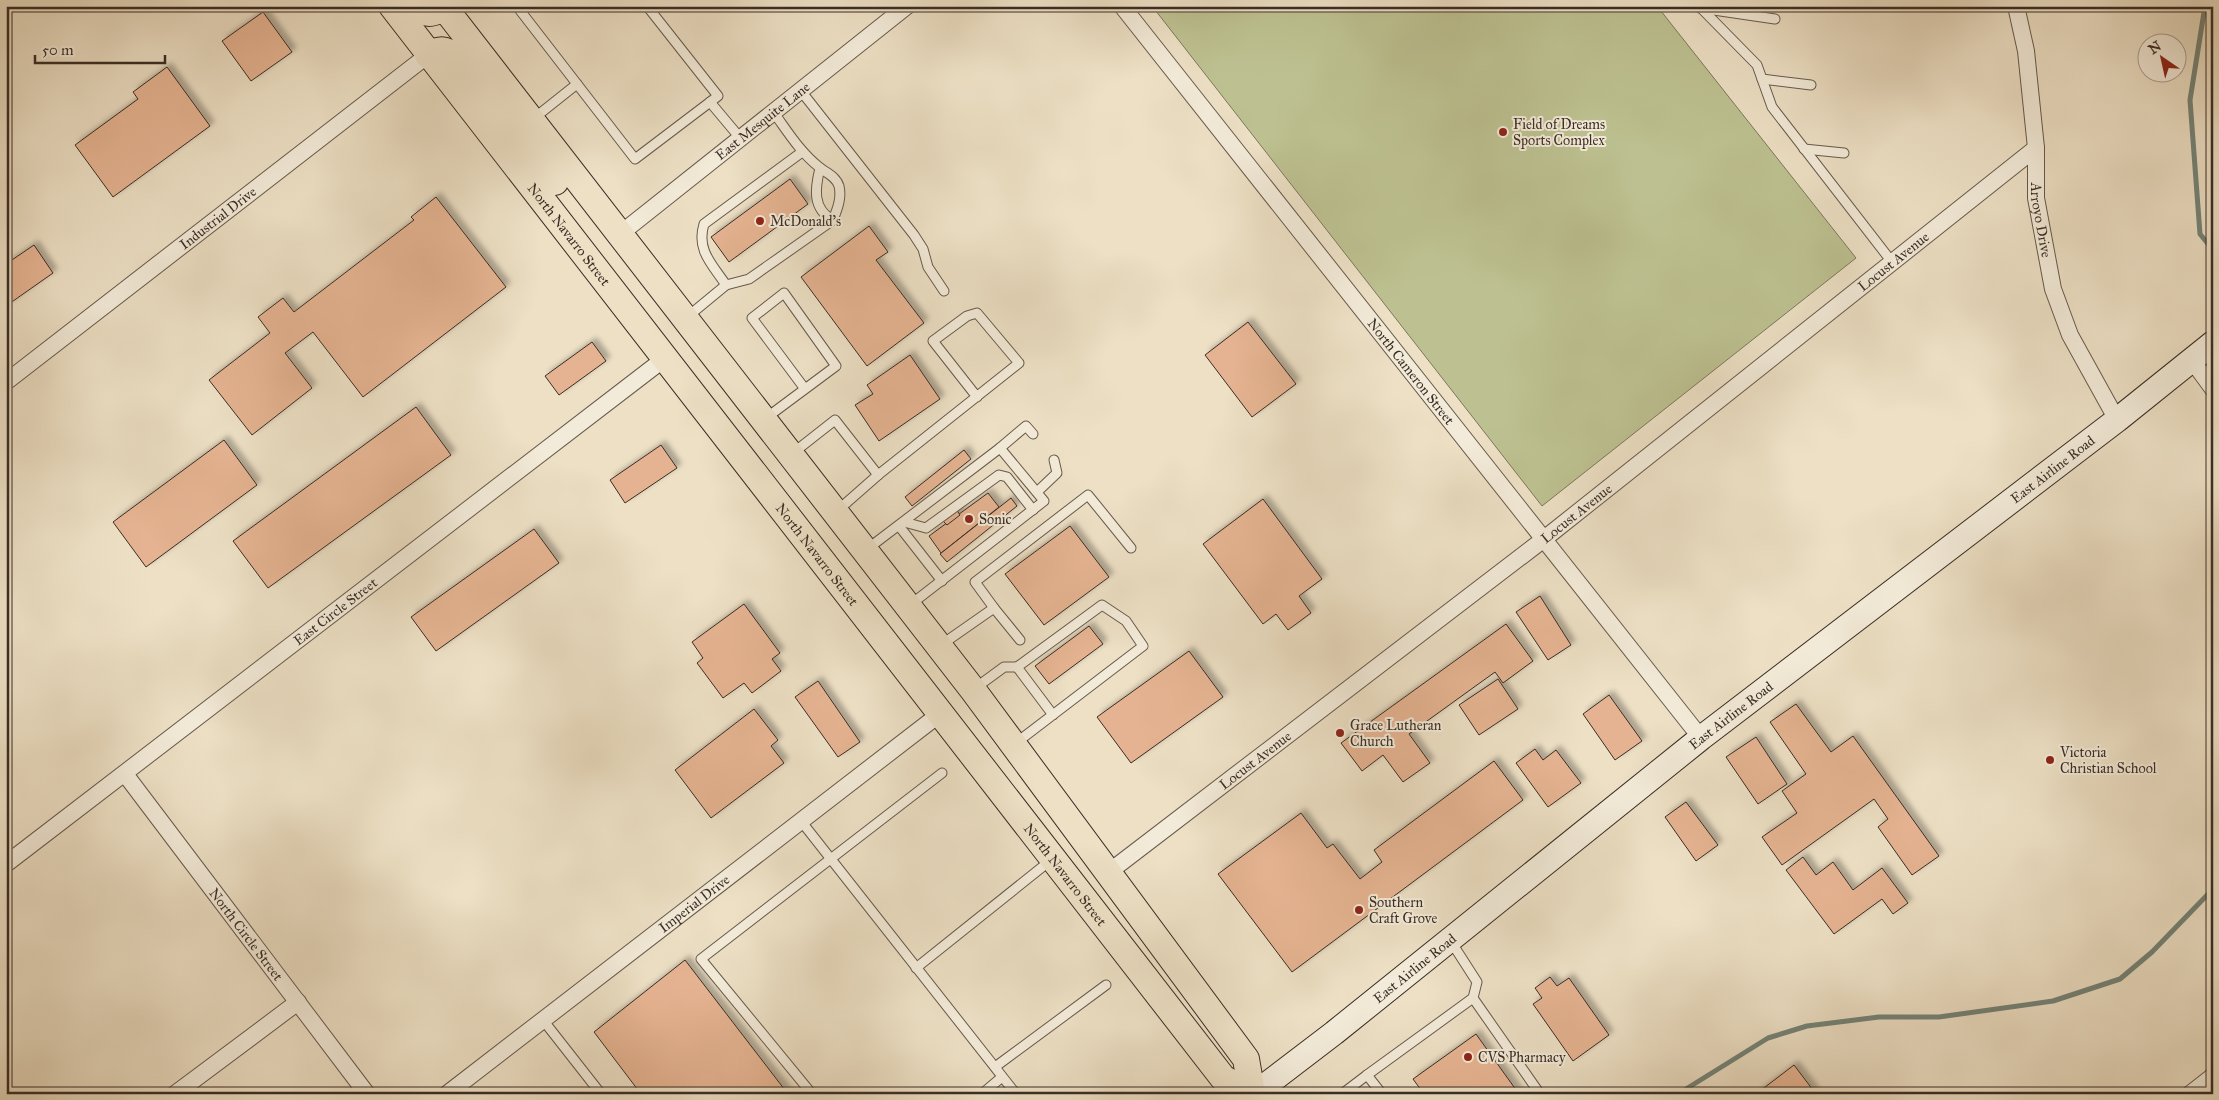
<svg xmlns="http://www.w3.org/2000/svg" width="2219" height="1100" viewBox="0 0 2219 1100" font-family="'IM FELL Great Primer',serif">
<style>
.green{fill:#bdc191;stroke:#7c775b}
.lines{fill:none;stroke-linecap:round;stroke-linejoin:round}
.stream{stroke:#748478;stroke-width:5}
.building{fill:#e5b391;stroke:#3a2d25;filter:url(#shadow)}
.service-casing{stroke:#675a4d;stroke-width:11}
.minor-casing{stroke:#675a4d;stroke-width:18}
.secondary-casing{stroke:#3a2d25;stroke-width:26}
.primary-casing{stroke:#3a2d25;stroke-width:28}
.service{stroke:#f3ebd9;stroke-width:9}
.minor{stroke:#f3ebd9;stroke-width:16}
.secondary{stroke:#f3ebd9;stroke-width:24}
.primary{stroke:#ede0c5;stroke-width:26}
.poi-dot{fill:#8f2418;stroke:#f3ebd9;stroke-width:2}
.labels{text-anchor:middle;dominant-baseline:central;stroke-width:4;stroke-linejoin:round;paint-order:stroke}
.street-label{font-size:14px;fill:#3a2d25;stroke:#f3ebd9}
.poi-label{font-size:14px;fill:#3a2d25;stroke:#f3ebd9;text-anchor:start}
</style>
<defs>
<filter id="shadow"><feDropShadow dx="4.5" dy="-4.5" stdDeviation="2.5" flood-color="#0004"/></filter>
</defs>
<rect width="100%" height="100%" fill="#ede0c5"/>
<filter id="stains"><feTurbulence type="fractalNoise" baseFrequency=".004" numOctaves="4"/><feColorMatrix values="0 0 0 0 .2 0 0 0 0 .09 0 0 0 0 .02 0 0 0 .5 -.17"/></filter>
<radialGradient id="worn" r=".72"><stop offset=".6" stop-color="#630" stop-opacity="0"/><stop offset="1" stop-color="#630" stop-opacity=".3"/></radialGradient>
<path class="green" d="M1152,6H1657L1856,258L1542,506Z"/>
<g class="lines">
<g class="stream">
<path d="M2205,6L2190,100L2200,234L2213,250"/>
<path d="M1678,1094L1768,1038L1807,1026L1879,1017H1939L2053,1001L2120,979L2152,952L2213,889"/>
</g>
</g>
<g class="building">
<path d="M263,12L292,52L251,81L222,41Z"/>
<path d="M167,67L210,126L113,197L75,145L138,99L133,92Z"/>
<path d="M790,179L808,204L729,262L711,237Z"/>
<path d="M436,197L506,287L363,397L313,332L285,353L312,388L252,435L209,380L270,333L258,317L283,298L294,312L414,220L411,217Z"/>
<path d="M869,226L888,252L876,260L924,323L867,366L801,277Z"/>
<path d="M34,245L53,273L6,306V264Z"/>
<path d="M1248,322L1296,384L1252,417L1205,355Z"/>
<path d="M592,342L606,361L559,395L545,376Z"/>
<path d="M910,355L940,399L879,441L855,405L873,394L867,385Z"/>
<path d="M416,407L451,455L268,588L233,541Z"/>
<path d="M224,440L257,485L146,567L113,522Z"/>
<path d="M661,445L677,468L625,503L610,480Z"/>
<path d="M964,450L971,459L912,506L905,497Z"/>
<path d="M988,493L999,507L941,553L929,536Z"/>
<path d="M1011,498L1017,506L947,562L940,554Z"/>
<path d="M1263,499L1322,579L1299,596L1311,613L1288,630L1276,614L1263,624L1203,544Z"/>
<path d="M956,509L960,515L947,525L942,520Z"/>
<path d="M1070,526L1109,577L1044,625L1005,574Z"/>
<path d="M534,529L559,563L436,651L411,617Z"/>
<path d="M1540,596L1571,645L1548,660L1516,612Z"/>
<path d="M744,604L780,653L772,659L781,671L752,693L744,683L723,698L697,663L703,658L692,642Z"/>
<path d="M1506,624L1533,661L1503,683L1495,672L1409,734L1430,763L1403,782L1383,755L1362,771L1341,743Z"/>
<path d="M1089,626L1103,644L1049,684L1035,666Z"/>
<path d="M1189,651L1223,697L1131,763L1097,717Z"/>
<path d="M1498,679L1518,709L1479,735L1459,705Z"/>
<path d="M818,681L860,742L838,757L795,697Z"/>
<path d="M1609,695L1642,741L1615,760L1583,714Z"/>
<path d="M1796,704L1831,752L1853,736L1939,856L1912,875L1878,827L1888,819L1874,799L1782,865L1762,837L1797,813L1782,791L1806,774L1770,722Z"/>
<path d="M754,709L778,740L771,746L784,763L711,818L675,770Z"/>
<path d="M1756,737L1787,784L1758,804L1726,757Z"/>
<path d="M1535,749L1543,760L1556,750L1581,783L1548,807L1516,763Z"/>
<path d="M1494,761L1523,800L1292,972L1218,874L1301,813L1327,848L1333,844L1360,879L1382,862L1374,850Z"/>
<path d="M1686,802L1718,845L1696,861L1665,817Z"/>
<path d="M1803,857L1816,875L1833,862L1853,890L1882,868L1908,903L1893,914L1882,899L1834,934L1786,870Z"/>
<path d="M685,960L788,1094H641L594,1032Z"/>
<path d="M1550,977L1557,986L1569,978L1609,1035L1573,1061L1533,1004L1542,998L1535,988Z"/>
<path d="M1476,1034L1519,1094H1424L1413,1079Z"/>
<path d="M1794,1065L1816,1094H1756Z"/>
</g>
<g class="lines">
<g class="service-casing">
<g id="service">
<path d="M522,6L519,9L577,84"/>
<path d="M1699,6L1757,65L1772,107L1892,262"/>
<path d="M1700,8L1775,19"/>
<path d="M1762,79L1811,85"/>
<path d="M801,91L914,235L923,249L928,267L944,291"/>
<path d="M710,102L741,139"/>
<path d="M533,119L577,84L635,159L718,96L647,6"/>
<path d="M1804,149L1844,153"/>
<path d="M820,168C815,188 812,209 833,220"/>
<path d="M726,285C712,264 696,250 704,224L802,152"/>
<path d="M686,318L726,285L749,279L833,220C837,210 842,198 839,186C836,176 826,173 819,167C800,152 788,132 774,113"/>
<path d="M766,418L836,366L784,293L752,318L805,389"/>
<path d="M1000,448L1026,426L1033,434"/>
<path d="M793,453L835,420L878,475L836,512"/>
<path d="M878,475L1019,363L977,313L967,316L933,341L977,397"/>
<path d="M1037,492L1057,473L1054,460"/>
<path d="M904,522L926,528L999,475L1007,477L1033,510"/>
<path d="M899,526L942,581"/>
<path d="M866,550L1000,448L1044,501L910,605"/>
<path d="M994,608L975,582L1088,495L1131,548"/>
<path d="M941,645L994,608L1020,640"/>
<path d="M974,689L1004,667H1017"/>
<path d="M1016,743L1143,646L1126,621L1102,605L1017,667L1053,715"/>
<path d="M801,821L1016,1094"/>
<path d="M916,968L1051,860"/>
<path d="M1473,998L1540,1094"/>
<path d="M543,1020L601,1094"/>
<path d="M995,1067L1106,985"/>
<path d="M812,1094L701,959L942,773"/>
<path d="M982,1094L1002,1077"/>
<path d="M1342,1094L1367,1075"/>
<path d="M1382,1094L1367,1075L1473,998L1477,982L1450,940"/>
</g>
</g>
<g class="minor-casing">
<g id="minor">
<path id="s1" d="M1122,6L1701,738"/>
<path id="s2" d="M2016,6L2026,51L2036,148V198L2053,289L2070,335L2117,420"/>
<path id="s3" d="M620,234L907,6"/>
<path d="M2191,359L2213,389"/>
<path id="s4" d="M6,382L428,55"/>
<path id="s5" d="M125,774L367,1094"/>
<path id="s6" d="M6,864L664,359"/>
<path id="s7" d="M1109,872L1544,539L2036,148"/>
<path d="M175,1094L298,1002"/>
<path id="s8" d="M447,1094L941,713"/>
<path d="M2190,1094L2213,1076"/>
</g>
</g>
<g class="secondary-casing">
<g id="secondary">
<path id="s9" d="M1254,1094L1334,1033L1701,738L2117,420L2213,343"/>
</g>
</g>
<g class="primary-casing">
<g id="primary">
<path id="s10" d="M392,6L1223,1078L1251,1094"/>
<path d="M415,6C426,16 432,14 444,8"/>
<path d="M443,6L973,690L1246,1059L1252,1094"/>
<path d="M428,55C441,48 445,49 457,57L555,182"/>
</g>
</g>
<use href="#service" class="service"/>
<use href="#minor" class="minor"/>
<use href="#secondary" class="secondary"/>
<use href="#primary" class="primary"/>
</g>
<g class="poi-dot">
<circle cx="1503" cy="132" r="5"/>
<circle cx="760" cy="221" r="5"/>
<circle cx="969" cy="519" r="5"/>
<circle cx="1340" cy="733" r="5"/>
<circle cx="2050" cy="760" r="5"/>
<circle cx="1359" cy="910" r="5"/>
<circle cx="1468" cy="1057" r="5"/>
</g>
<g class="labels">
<g class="street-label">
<text stroke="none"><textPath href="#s3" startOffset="182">East Mesquite Lane</textPath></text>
<text stroke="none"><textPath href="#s4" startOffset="268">Industrial Drive</textPath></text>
<text stroke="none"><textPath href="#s2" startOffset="216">Arroyo Drive</textPath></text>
<text stroke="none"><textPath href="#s10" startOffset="289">North Navarro Street</textPath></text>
<text stroke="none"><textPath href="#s7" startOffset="994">Locust Avenue</textPath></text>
<text stroke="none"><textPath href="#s1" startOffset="466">North Cameron Street</textPath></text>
<text stroke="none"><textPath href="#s9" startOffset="1014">East Airline Road</textPath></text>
<text stroke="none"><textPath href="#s7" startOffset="589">Locust Avenue</textPath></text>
<text stroke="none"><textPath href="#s10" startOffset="694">North Navarro Street</textPath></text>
<text stroke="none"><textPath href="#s6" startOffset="415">East Circle Street</textPath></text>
<text stroke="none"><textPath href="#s9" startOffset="609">East Airline Road</textPath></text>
<text stroke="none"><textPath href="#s7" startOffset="184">Locust Avenue</textPath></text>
<text stroke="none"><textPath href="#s10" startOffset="1099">North Navarro Street</textPath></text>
<text stroke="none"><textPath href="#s8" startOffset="312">Imperial Drive</textPath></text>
<text stroke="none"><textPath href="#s5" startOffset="201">North Circle Street</textPath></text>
<text stroke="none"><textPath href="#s9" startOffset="204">East Airline Road</textPath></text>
</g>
<g class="poi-label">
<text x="1513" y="124">Field of Dreams<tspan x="1513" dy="16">Sports Complex</tspan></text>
<text x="770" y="221">McDonald's</text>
<text x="979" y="519">Sonic</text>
<text x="1350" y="725">Grace Lutheran<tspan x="1350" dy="16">Church</tspan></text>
<text x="2060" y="752">Victoria<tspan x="2060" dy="16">Christian School</tspan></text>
<text x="1369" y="902">Southern<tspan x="1369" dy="16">Craft Grove</tspan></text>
<text x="1478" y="1057">CVS Pharmacy</text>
</g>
</g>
<rect width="2219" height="1100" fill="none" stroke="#ede0c5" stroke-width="25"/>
<rect x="8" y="8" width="2204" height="1085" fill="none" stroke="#3a2d25" stroke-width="2.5"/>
<rect x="12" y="12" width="2194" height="1075" fill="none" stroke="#3a2d25"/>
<g transform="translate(2162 58) rotate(326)"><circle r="24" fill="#f3ebd9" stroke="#a99f91"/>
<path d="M0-4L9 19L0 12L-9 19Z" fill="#8f2418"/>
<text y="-8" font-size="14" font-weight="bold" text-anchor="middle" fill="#3a2d25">N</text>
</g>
<path d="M35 55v8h130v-8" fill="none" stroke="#3a2d25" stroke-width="2.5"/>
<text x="42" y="55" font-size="15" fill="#3a2d25" stroke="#f3ebd9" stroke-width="4" paint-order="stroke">50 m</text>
<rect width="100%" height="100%" filter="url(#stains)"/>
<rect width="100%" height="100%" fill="url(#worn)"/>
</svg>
